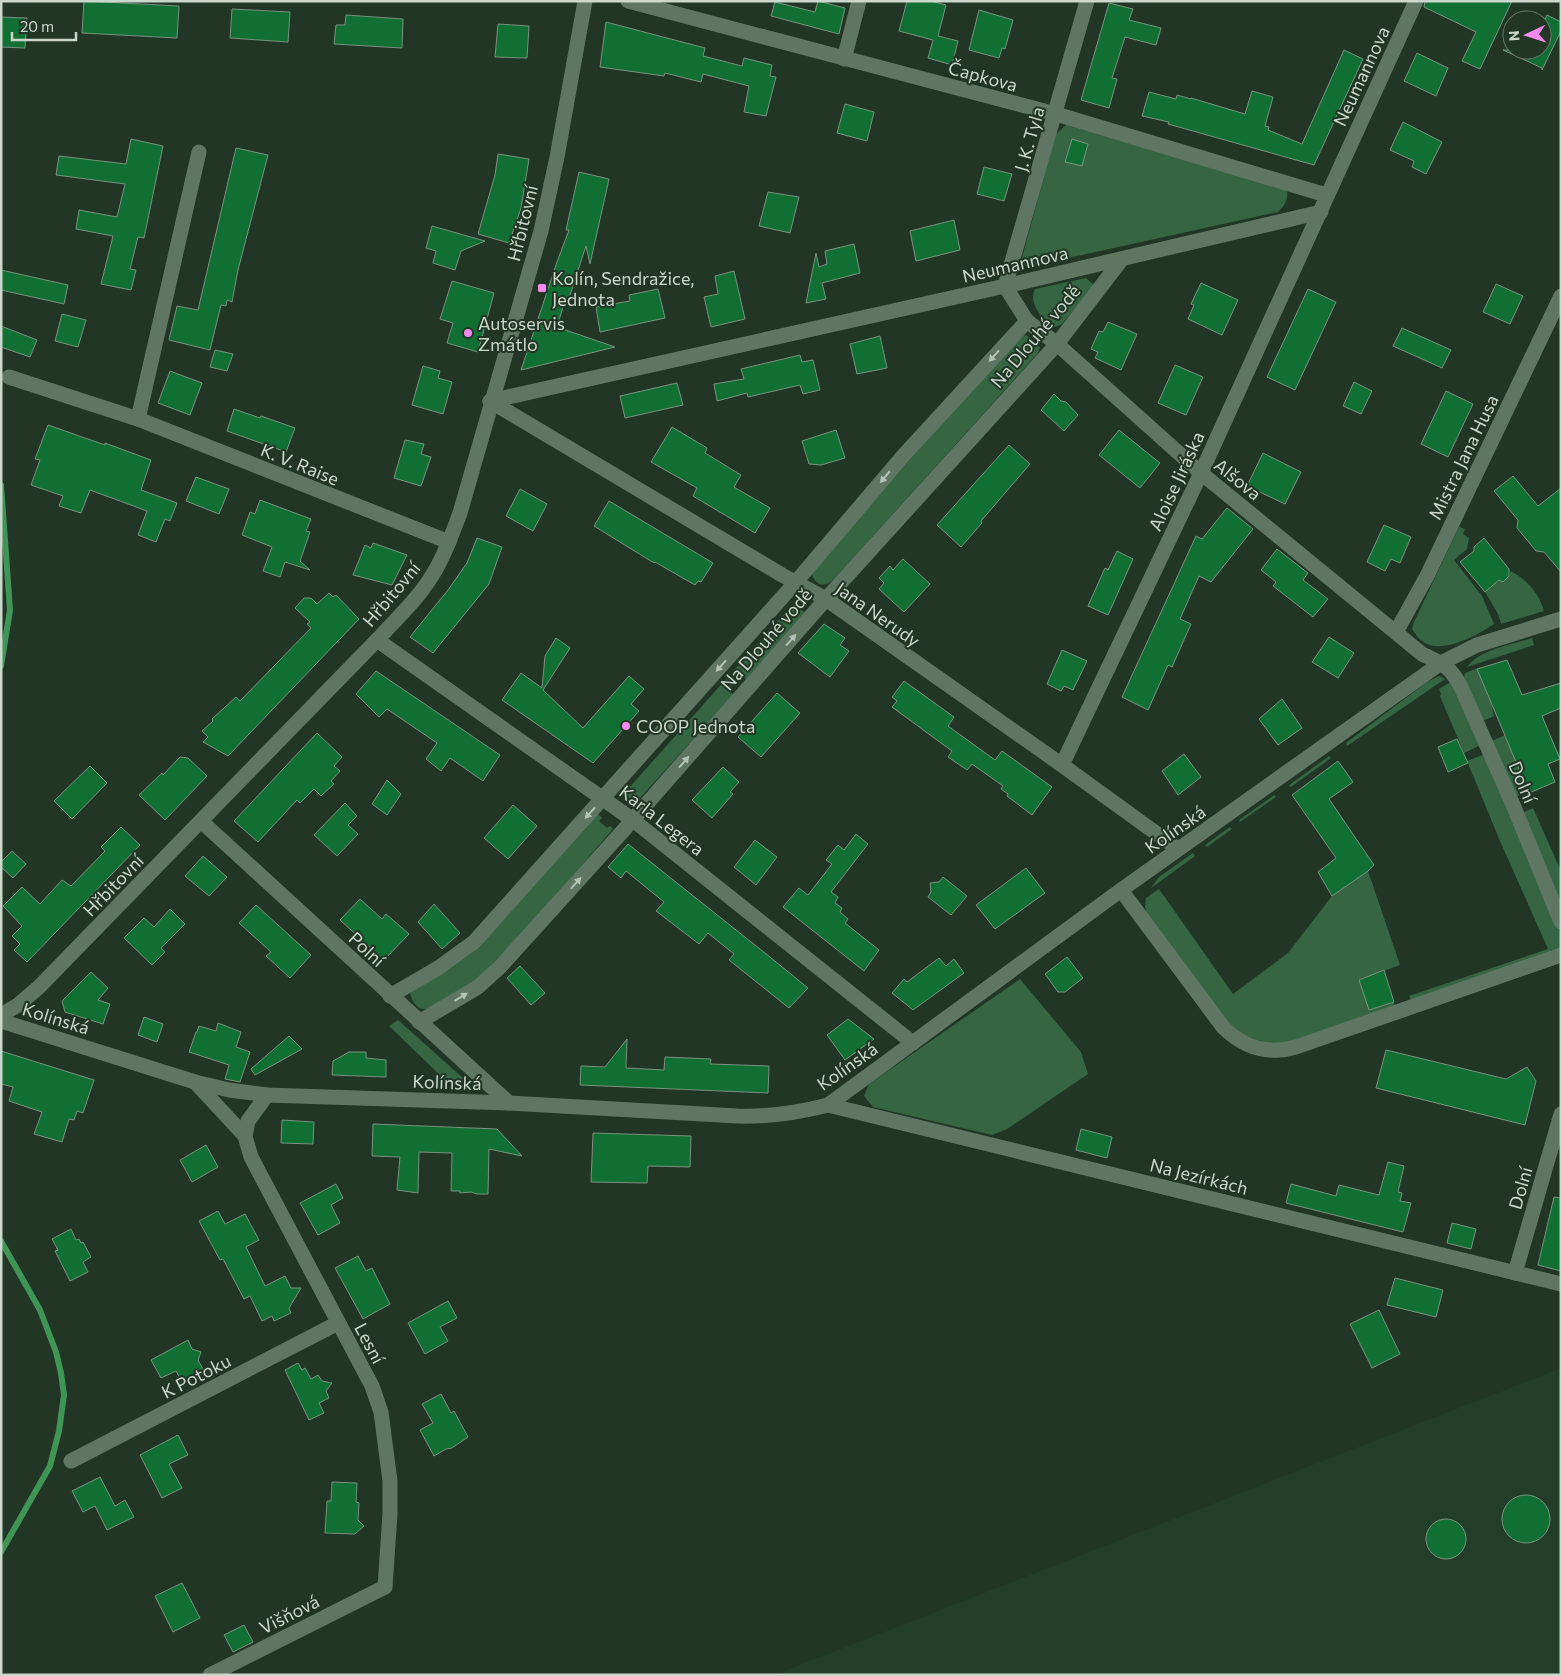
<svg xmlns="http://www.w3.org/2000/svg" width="1562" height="1676" viewBox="0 0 1562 1676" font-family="Commissioner,sans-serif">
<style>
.built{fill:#223e28}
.green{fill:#366541}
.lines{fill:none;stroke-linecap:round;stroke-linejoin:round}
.stream{stroke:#409456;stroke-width:6}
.building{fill:#126f33;stroke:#79927d}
.street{stroke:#5e7662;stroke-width:15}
.oneway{fill:#b4c4b7}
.poi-dot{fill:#f689ee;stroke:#213625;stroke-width:2}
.labels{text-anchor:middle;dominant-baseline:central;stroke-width:4;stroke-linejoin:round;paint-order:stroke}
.street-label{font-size:18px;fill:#cad8cc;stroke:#213625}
.poi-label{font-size:18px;fill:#cad8cc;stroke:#213625;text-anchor:start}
</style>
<rect width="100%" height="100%" fill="#213625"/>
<path class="built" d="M1561,1368V1675H774Z"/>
<g class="green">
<path d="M1066,125L1287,190C1288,200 1285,205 1278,212L1032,266L1023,265L1022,257L1056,134Z"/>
<path d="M1086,278L1093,284L1092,288L1062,324L1055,327C1042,321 1028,303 1035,289Z"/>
<path d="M1026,335L1037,343L1040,348L1038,353L835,578C826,587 818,588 812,575L826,554L1019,337Z"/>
<path d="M1459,527L1465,529L1463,534L1469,538L1467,549L1454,560L1482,596L1494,624C1478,635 1440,656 1422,641C1418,638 1415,633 1412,629L1414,622Z"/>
<path d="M1511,571C1527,580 1539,593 1544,611L1501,624L1498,614L1485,592L1499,580L1503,581L1509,576Z"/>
<path d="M793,604L805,613L746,679L741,675L729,689L733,695L640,798L634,801L627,797L626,793L628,789Z"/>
<path d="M1532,638L1534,645L1467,667C1481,649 1511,645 1532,638Z"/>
<path d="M1481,667L1479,672L1491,702L1494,716L1485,720L1482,719L1464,677L1465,673Z"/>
<path d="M1439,676L1445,679L1347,746L1346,743L1427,682Z"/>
<path d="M1451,682L1481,745L1464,753L1440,696L1441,694L1439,689Z"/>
<path d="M1505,735L1529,792L1515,797L1492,741Z"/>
<path d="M1485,754L1561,934V950L1413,1003L1409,996L1548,949L1500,841L1467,761Z"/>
<path d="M1329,756L1331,758L1291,787L1289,785Z"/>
<path d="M1274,795L1276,797L1240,822L1239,820Z"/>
<path d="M1533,808L1561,871V904L1522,813Z"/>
<path d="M597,813L602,818L599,821L607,828L610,826L613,829L529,926L478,979L428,1009C418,1011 413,1003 410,994L413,989L436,976Z"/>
<path d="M1230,827L1232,829L1207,847L1205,845Z"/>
<path d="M1193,853L1195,856L1151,888L1159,877Z"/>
<path d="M1368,871L1400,965L1359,980L1369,1010L1394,1002L1396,1009L1283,1045L1263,1042L1238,1033L1224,1019L1148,919L1145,906L1146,898L1159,889L1233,994L1288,953L1332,896Z"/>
<path d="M1020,979L1081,1052L1088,1074L1007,1129L992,1135L873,1107L864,1096L869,1084Z"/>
<path d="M398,1020L464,1079L441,1080V1076L389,1026Z"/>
</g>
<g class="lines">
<g class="stream">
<path d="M1,485L10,610L1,666"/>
<path d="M1,1241L40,1310L56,1352L61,1373L64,1395L59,1431L50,1466L1,1552"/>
</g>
</g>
<g class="building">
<path d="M84,1L179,6L177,38L82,33Z"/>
<path d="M818,1L845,8L839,34L771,16L775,2L815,12Z"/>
<path d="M907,1H931L946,5L938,36L958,41L952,65L928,58L933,40L899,31Z"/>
<path d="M1425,1H1512L1480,69L1462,61L1476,32L1424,7Z"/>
<path d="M1109,3L1133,9L1129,20L1161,28L1156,45L1125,37L1112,78L1117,79L1109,108L1081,100Z"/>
<path d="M232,9L290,12L288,42L230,38Z"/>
<path d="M979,10L1013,20L1005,49L1002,48L999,58L969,50Z"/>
<path d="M346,15L403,19L402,48L334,44L336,25H345Z"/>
<path d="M1547,15L1561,22V31L1542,70V68L1503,50H1542V26Z"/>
<path d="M1,17L27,18L25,48L1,47Z"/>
<path d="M606,22L705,48L703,56L742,66L744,58L772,65L770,76L776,77L766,116L744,112L749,86L703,74L701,82L665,73L664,76L600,67Z"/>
<path d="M498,24L529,26L527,58L495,57Z"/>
<path d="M1344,50L1363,59L1314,165L1168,124L1169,122L1142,116L1149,92L1176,99L1177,95L1191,99V98L1245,114L1252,91L1273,97L1265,126L1269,127L1268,130L1302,144Z"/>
<path d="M1417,53L1448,68L1436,96L1404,81Z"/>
<path d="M845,104L874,112L867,141L837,133Z"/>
<path d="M1403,122L1442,142L1426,174L1412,167L1414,161L1390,150Z"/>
<path d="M131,139L163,146L144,238L138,237L130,269L136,270L131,290L101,284L113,236L76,229L79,210L117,217L125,184L56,175L59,156L126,164Z"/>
<path d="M1072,139L1088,144L1082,166L1065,162Z"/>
<path d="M236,148L268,155L238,270L232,302L227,300L226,306L221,305L210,350L169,340L177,306L198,310Z"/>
<path d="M498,154L529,159L521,208L509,243L478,234L495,175Z"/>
<path d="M984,167L1012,174L1004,201L977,194Z"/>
<path d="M579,172L609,179L590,264L586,246L569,298L566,297L557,327L615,347L521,370L557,262L569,230H566Z"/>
<path d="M768,192L799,197L790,233L759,226Z"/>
<path d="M954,220L960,250L916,261L910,231Z"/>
<path d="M432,226L485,241L461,251L455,270L433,263L436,251L426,248Z"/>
<path d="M854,244L860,273L822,283L826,299L806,303L816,253L819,267L827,264L825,251Z"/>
<path d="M1,270L68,285L64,304L1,290Z"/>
<path d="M734,271L745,319L711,327L704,297L718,294L715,276Z"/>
<path d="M452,281L494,293L478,352L447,343L453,323L440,319Z"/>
<path d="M1201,283L1238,300L1222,335L1188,319L1194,305L1191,304Z"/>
<path d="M1496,284L1523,296L1510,324L1483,312Z"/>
<path d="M658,289L665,318L600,332L596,307L630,301L629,295Z"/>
<path d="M1308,289L1336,302L1295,390L1267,377Z"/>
<path d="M62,314L86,320L78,347L55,341Z"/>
<path d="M1108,322L1137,334L1121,370L1095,358L1098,352L1091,349L1099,331L1103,332Z"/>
<path d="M1,326L37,340L30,357L1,347Z"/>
<path d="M1402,328L1451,350L1442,368L1393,346Z"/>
<path d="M880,336L887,368L857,374L850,344Z"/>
<path d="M215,350L233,354L227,371L210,367Z"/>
<path d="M800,355L802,362L813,360L820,390L803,394L800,385L748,397L747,393L717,401L714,384L744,379L741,369Z"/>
<path d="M1175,365L1203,377L1186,415L1158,403Z"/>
<path d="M423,366L440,371L438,378L452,382L443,414L412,405Z"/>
<path d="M170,371L202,383L190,415L158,403Z"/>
<path d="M1354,382L1372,391L1361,414L1343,406Z"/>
<path d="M677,383L683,405L625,418L620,396Z"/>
<path d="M1446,391L1473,404L1448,457L1421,444Z"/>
<path d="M1054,394L1061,401L1066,402L1078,415L1064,431L1041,410Z"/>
<path d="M234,409L260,418L261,416L295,428L286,452L227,431Z"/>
<path d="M48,425L105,445V443L151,460L141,490L177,503L170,521L165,519L156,542L138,535L147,511L90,490L81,513L59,506L63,496L31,485L40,460L35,459Z"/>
<path d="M672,427L707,448L705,453L741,475L734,487L770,508L755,533L693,496L697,488L651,462Z"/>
<path d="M836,430L845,458L821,465L809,464L802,441Z"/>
<path d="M1119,430L1160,463L1140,488L1099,455Z"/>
<path d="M405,440L424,444L421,454L431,457L421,486L394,478Z"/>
<path d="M1009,445L1030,464L981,521L982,523L961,547L937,525Z"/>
<path d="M1263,453L1301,472L1285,504L1247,486Z"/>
<path d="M1513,476L1538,506L1561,488V572L1544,552L1536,551L1517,528L1518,520L1494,491Z"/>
<path d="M196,477L229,489L219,514L186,501Z"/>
<path d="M520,489L547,504L533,531L506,516Z"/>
<path d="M260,500L311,519L306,531L310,532L300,561L310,570L285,562L280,577L263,571L272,547L242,535L250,512L255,514Z"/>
<path d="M609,501L713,563L701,582L698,581L695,585L655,562L654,563L594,526Z"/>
<path d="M1227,508L1253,529L1211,582L1199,576L1180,619L1191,624L1172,667L1168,665L1148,710L1122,697L1196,536L1202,539Z"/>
<path d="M1384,525L1411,537L1400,563L1391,559L1385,571L1367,562Z"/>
<path d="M477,538L502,547L489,584L433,653L410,637L448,590L467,563Z"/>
<path d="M1484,538L1509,569V576L1503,582L1499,580L1485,592L1460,562L1474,551V547Z"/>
<path d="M373,543L407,555L392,585L353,575L365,545L371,548Z"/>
<path d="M1277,549L1308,573L1303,580L1328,599L1313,617L1273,586L1276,582L1261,570Z"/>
<path d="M1117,551L1133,559L1108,615L1088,606L1105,568L1108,570Z"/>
<path d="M903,559L930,584L904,612L879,589L884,583L879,578L890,566L893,570Z"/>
<path d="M329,593L333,597L336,595L359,619L228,756L203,742L208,737L202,731L213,721L212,719L236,697L240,701L311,628L307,624L310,622L295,608L304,598H311L317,604Z"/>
<path d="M824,624L845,638L840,645L849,651L830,677L798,653Z"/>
<path d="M1329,637L1354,653L1338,678L1312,662Z"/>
<path d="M556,638L570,648L543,690L583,728L629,676L644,689L631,704L639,711L593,763L502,700L521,673L542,688L545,656Z"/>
<path d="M1062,650L1087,661L1073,690L1064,686L1061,691L1047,684Z"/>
<path d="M1507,660L1522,695L1561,683V708L1542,716L1560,759L1548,764L1555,782L1529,793L1477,669Z"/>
<path d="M376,671L500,755L483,781L450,758L441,771L426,759L437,743L387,709L379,717L356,694Z"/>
<path d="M904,681L954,717L948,726L995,760L1002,751L1052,787L1032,815L1007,796L1008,794L1001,789L1003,786L972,764L967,770L948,757L952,751L892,707L897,701L892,697Z"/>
<path d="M777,693L800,713L761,757L738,737Z"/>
<path d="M1282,699L1302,728L1278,745L1259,719Z"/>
<path d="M317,733L342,757L334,766L340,771L331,781L334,784L321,796L314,789L300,803L297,800L258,842L234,821Z"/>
<path d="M1457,739L1468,763L1448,772L1438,747Z"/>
<path d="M1184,754L1201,777L1178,795L1162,771Z"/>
<path d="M180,757L188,758L207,776L165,820L139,795L162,773L163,775Z"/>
<path d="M1338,761L1353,782L1329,799L1374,865L1368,871L1332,896L1318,872L1336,858L1292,795Z"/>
<path d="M90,766L107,783L72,819L54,801Z"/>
<path d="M723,767L739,782L730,792L733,794L712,818L692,800Z"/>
<path d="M387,780L401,794L387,815L372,804Z"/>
<path d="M345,803L357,816L348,825L358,834L337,856L314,835Z"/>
<path d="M513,805L537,826L508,859L484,838Z"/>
<path d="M121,827L140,845L27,962L14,950L20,944L12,936L22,926L3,906L22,887L40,904L62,880L71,886L105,851L101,847Z"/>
<path d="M856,834L868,844L831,892L838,897L835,903L842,908L840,912L848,919L845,923L879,950L864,971L783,907L799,888L808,895L832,864L826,860L838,845L844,850Z"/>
<path d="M755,840L777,857L756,885L734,867Z"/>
<path d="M628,844L765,953L808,988L789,1008L729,960L734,954L708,933L699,944L656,911L664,902L626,871L621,878L608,867Z"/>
<path d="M12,851L26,864L13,878L1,867V862Z"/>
<path d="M203,856L227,877L209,896L185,876Z"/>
<path d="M1026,868L1045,893L995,929L976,905Z"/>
<path d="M943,877L967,896L951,915L928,897L931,892L930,883L939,882Z"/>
<path d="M360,899L382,919L386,914L409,934L384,960L340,920Z"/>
<path d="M434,904L460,933L442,949L418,922Z"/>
<path d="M256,905L311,955L290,978L266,956L271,952L239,923Z"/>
<path d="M170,909L185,924L161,948L165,952L152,965L124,938L144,918L154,927Z"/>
<path d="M1067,957L1083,978L1065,992H1058L1045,974Z"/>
<path d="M939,958L946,966L954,959L964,973L913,1010L892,993L904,979L907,982Z"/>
<path d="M520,966L545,993L531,1005L507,978Z"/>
<path d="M1384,970L1394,1002L1369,1010L1359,980Z"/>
<path d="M91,972L108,988L98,1000L110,1004L103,1024L65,1012L62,1001Z"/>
<path d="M144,1017L163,1024L157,1042L138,1035Z"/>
<path d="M848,1019L874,1039L845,1060L827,1035Z"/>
<path d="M218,1023L241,1032L236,1047L250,1052L240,1082L225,1079L229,1065L189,1052L196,1032H197L199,1026L216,1031Z"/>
<path d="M289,1036L302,1049L255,1075L251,1069Z"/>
<path d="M627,1039L626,1068L664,1070L665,1057L711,1059L710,1064L769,1066L768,1093L580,1085L581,1066L605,1067Z"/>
<path d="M1386,1050L1506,1079L1527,1067L1536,1081L1525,1125L1376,1088Z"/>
<path d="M1,1051L94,1080L83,1113L77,1111L74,1120L69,1119L62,1142L34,1134L42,1112L9,1101L13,1087L1,1084Z"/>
<path d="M349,1052H366V1058L386,1060V1077L332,1075L333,1061Z"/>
<path d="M282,1120L314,1122L313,1144L281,1143Z"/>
<path d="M373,1124L497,1129L522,1156L489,1149L488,1194H477L471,1192L460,1193V1191H451L452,1153L419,1152L418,1193L397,1190L400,1157L372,1156Z"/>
<path d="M1081,1129L1112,1137L1107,1158L1076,1150Z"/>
<path d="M593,1133L691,1136L690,1167L648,1166L647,1183L591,1182Z"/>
<path d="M206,1145L218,1167L192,1182L180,1160Z"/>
<path d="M1388,1162L1404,1166L1398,1192L1402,1193L1400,1201L1411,1203L1403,1232L1286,1203L1291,1184L1336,1196L1339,1185L1379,1195Z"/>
<path d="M336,1184L343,1198L331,1205L340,1223L318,1235L300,1203Z"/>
<path d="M1554,1197L1561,1198V1271L1538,1265Z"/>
<path d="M218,1211L225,1224L245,1214L259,1240L246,1247L265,1286L285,1276L291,1288H301L289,1308L291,1313L274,1321L272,1316L262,1321L250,1296L244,1299L223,1259L220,1260L199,1221Z"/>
<path d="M1452,1223L1476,1229L1471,1249L1447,1243Z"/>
<path d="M71,1229L76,1240L79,1239L81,1243L83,1242L91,1257L83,1262L88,1272L70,1281L55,1251L58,1250L52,1239Z"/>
<path d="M358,1256L366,1271L372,1268L390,1304L363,1319L335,1268Z"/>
<path d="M1395,1278L1443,1290L1436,1317L1387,1305Z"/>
<path d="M448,1301L457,1318L440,1327L448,1341L425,1354L408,1323Z"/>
<path d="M1379,1310L1400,1354L1372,1368L1350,1324Z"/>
<path d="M188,1340L192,1349L201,1352L198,1360L204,1371L182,1382L176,1371L161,1378L151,1360Z"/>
<path d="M298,1363L302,1370L305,1368L311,1379L318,1375L322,1381L332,1383L326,1391L329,1398L319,1403L324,1413L309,1420L285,1370Z"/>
<path d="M441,1394L451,1413L454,1411L468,1437L452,1448L446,1449L434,1456L420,1430L433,1423L422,1404Z"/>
<path d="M178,1435L188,1455L169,1464L182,1488L162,1498L140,1455Z"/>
<path d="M100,1477L115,1506L125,1500L134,1517L107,1530L95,1506L83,1512L72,1491Z"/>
<path d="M332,1482L357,1483L356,1502L359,1503L358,1520L364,1526L355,1534L325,1533L327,1501H331Z"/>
<circle cx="1526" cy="1519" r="24"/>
<circle cx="1446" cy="1539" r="20"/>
<path d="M182,1583L200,1618L173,1632L155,1596Z"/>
<path d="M244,1625L253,1642L233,1652L224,1635Z"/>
</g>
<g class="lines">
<g class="street">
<path d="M628,1L1056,114L1326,195"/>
<path d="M1087,1L1005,286L1027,321L1057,344L1201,473L1422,654C1443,664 1450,666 1461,687L1514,807L1561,922"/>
<path d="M844,59L859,1"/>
<path d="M9,377L138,419L449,542"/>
<path d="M490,401L1005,286L1321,212"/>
<path d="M490,401L782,575L826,599L1062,765L1178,849"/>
<path d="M138,419L199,152"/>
<path d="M1396,632L1427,576L1561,296"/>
<path d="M377,640L633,820L913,1043"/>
<path d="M1062,765L1201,473L1416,1"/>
<path d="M201,821L509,1103"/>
<path d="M1121,890L1223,1027C1244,1048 1268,1055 1296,1047L1561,955"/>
<path d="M390,996L438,968L474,942L795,583L903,456L1027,321"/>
<path d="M1,1015L18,1005L39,987L377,640C396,619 419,598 433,574C445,555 452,534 460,513L541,231L557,157L585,1"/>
<path d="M1,1021L195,1082L229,1090L267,1095L509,1103L737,1116C768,1117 797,1113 828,1105L1121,890L1441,663L1477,645L1561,619"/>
<path d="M419,1022L478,987L500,967L622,832L826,599L1057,344L1122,259"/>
<path d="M195,1082L245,1136"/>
<path d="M828,1105L1561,1284"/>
<path d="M1515,1273L1561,1114"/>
<path d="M71,1461L338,1323"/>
<path d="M210,1675L385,1587L390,1514V1481L381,1412L372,1386L251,1157L245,1136L248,1121L267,1095"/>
</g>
</g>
<defs><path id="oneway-solid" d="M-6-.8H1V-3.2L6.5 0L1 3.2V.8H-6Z" transform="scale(1.25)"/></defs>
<g class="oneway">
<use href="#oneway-solid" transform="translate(994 356) rotate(132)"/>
<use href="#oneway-solid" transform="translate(885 477) rotate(130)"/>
<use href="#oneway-solid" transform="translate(791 640) rotate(-49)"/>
<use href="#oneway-solid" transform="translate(721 666) rotate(132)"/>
<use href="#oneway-solid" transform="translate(684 762) rotate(-49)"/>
<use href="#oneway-solid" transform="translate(590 813) rotate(132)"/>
<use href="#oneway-solid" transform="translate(576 883) rotate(-48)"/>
<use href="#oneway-solid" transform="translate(461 997) rotate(-31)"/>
</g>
<g class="poi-dot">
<rect x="537" y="283" width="10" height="10" rx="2.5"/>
<circle cx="468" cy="333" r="5"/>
<circle cx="626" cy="726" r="5"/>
</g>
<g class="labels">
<g class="street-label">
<text transform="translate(983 76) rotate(15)">Čapkova</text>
<text transform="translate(1361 76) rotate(-65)">Neumannova</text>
<text transform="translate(1029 139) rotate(-74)">J. K. Tyla</text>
<text transform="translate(522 223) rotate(-76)">Hřbitovní</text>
<text transform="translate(1015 264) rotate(-13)">Neumannova</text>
<text transform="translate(1035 336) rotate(-50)">Na Dlouhé vodě</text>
<text transform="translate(1463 457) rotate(-64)">Mistra Jana Husa</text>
<text transform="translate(300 464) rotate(22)">K. V. Raise</text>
<text transform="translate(1238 479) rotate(39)">Alšova</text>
<text transform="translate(1176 481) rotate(-65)">Aloise Jiráska</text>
<text transform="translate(391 594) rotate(-50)">Hřbitovní</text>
<text transform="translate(878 614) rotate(35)">Jana Nerudy</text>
<text transform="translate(766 639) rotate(-49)">Na Dlouhé vodě</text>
<text transform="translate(1523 782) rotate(67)">Dolní</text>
<text transform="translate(662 820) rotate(38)">Karla Legera</text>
<text transform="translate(1175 829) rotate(-35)">Kolínská</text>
<text transform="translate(113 885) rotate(-46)">Hřbitovní</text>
<text transform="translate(367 949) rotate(43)">Polní</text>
<text transform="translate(56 1018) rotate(17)">Kolínská</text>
<text transform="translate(847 1066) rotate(-35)">Kolínská</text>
<text transform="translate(447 1082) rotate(2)">Kolínská</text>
<text transform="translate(1199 1176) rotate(14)">Na Jezírkách</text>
<text transform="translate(1520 1188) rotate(-74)">Dolní</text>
<text transform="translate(370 1343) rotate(62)">Lesní</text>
<text transform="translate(196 1376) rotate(-27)">K Potoku</text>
<text transform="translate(289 1614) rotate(-27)">Višňová</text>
</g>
<g class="poi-label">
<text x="552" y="278">Kolín, Sendražice,<tspan x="552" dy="21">Jednota</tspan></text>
<text x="478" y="323">Autoservis<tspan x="478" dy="21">Zmátlo</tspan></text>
<text x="636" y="726">COOP Jednota</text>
</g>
</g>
<rect width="1562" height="1676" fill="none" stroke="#cad8cc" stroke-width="5"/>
<g transform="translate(1527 35) rotate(266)"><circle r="24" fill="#213625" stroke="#657768"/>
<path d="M0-4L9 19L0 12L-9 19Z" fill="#f689ee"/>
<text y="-8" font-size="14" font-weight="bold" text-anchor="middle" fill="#cad8cc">N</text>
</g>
<path d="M12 32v8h64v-8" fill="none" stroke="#cad8cc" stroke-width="2.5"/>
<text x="20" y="32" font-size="15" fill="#cad8cc" stroke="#213625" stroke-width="4" paint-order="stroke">20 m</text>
</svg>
